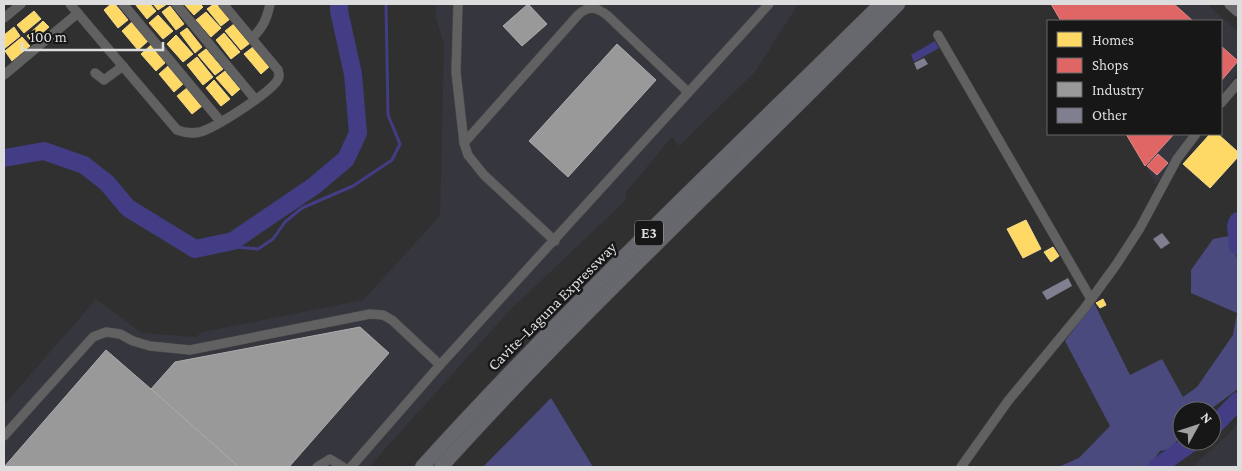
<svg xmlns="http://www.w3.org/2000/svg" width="1242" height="471" viewBox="0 0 1242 471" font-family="'Crimson Pro',serif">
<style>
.built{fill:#36373e}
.green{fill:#4b4a7e}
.water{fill:#423d84}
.homes{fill:#ffd966;stroke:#f5da8a}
.shops{fill:#e06666;stroke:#df8a8a}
.industry{fill:#999;stroke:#adadae}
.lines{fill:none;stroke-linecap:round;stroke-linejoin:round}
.stream{stroke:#423d84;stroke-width:3}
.river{stroke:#423d84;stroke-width:18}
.building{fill:#7f7f8f}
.minor-casing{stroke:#4c4c4c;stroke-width:10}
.major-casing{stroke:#4c4c4c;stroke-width:12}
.highway-casing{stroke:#4c4c4c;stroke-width:15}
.minor{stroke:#616161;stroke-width:9}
.major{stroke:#67676c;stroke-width:11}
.highway{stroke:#67676e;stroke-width:14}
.labels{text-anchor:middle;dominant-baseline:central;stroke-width:5;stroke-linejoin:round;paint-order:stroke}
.shield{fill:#171718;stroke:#a2a2a3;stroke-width:1}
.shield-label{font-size:15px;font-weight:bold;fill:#ddddde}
.street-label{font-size:16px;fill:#ddddde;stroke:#171718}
</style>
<rect width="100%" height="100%" fill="#303030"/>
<g class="built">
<path d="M437,4H798L755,72L679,146L672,137L626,192V200L510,310L369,467H4V405L96,299L142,333L196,337L202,332L363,300L440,216L444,44L435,15Z"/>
<path d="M1051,4H1207L1238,32V72L1221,94V21H1061Z"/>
<path d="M1126,134H1190L1156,184Z"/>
<path d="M1238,421V467H1192L1232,431Z"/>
</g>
<g class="green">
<path d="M1229,236L1238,261V389L1208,411H1182V435L1170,449L1160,451L1148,467H1058L1079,458L1110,426L1065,341L1094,303L1130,375L1162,359L1183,397L1197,387L1233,335L1237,313L1191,293V270L1213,239Z"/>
<path d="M551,398L593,467H483Z"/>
</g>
<path class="water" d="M935,41L939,48L914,62L911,55Z"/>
<g class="homes">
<path d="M111,4H115L128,20L118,28L104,10Z"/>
<path d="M135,4H150L156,11L147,19Z"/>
<path d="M153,4H167L158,10Z"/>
<path d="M184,4H200L203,7L194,15Z"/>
<path d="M214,4H218L230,19L221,26L207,9Z"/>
<path d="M170,6L184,24L176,30L162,12Z"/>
<path d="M34,11L41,19L24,33L17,25Z"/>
<path d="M206,12L221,28L211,37L196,20Z"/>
<path d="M158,15L173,31L163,39L149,23Z"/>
<path d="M43,21L49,27L32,42L27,36Z"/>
<path d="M132,22L148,41L138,50L122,31Z"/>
<path d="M234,24L250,43L241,50L225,31Z"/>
<path d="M14,27L20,36L4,49V35Z"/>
<path d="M187,28L202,47L195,53L180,33Z"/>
<path d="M224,33L240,52L231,59L216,40Z"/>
<path d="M176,35L193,54L183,62L167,44Z"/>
<path d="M22,37L30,46L12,61L5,51Z"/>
<path d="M151,45L166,62L156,71L141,54Z"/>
<path d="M253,47L270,66L261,74L244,54Z"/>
<path d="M206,49L223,69L215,75L198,55Z"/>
<path d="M197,57L213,77L203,85L187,65Z"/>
<path d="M168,66L183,84L174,92L159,74Z"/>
<path d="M225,71L240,89L232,96L216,78Z"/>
<path d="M214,80L230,99L221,106L206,88Z"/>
<path d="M187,88L202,106L192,114L177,96Z"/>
<path d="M1210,134H1218L1238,152V157L1210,188L1183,164Z"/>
<path d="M1026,220L1041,249L1023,258L1007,229Z"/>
<path d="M1053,247L1059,256L1051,262L1044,252Z"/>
<path d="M1103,299L1106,305L1100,308L1096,303Z"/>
</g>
<g class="shops">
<path d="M1051,4H1174L1193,21H1061Z"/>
<path d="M1221,46L1238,61L1221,81Z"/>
<path d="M1126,134H1174L1145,166Z"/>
<path d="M1158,154L1168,163L1157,175L1147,166Z"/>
</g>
<g class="industry">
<path d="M528,4L547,24L522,46L503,26Z"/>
<path d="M617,44L656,80L568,177L529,141Z"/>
<path d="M360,327L389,353L289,467H239L151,389L175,362Z"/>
<path d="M106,350L151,389L239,467H4Z"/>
</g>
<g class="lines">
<path class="stream" d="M214,245L258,249L273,239L285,222L302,208L353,186L392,160L400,144L388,115L386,4"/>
<g class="river">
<path d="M4,158L44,151L84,165L107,183L128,208L195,249L233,241L314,186L346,159L358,133L353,74L339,11V4"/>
<path d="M1238,221L1236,226L1238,246"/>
<path d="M1212,428L1238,401"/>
<path d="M1157,467L1194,441"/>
</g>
</g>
<g class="building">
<path d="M924,58L928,64L917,70L914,63Z"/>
<path d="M1162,233L1170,243L1161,249L1153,239Z"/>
<path d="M1068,278L1072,286L1047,300L1042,292Z"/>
</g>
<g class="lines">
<g class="minor-casing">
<g id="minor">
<path d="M70,4L177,130C185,133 191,134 200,132C215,128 268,94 277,81C280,77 279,74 278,70L223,4"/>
<path d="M123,4L221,122"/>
<path d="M176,4L255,99"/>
<path d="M458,4L456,72L464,143L468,155L484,175L555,241"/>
<path d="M4,18L21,4"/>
<path d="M938,35L1091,299"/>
<path d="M252,38C263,28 267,18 270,4"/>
<path d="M95,73L104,80L123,66"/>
<path d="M4,75L78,13"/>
<path d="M1221,103L1238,83"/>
<path d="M464,143L578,15C589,5 597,7 608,16L688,92"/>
<path d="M4,436L93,337L106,332L120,334L133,341L150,346L190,350L370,314L383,315L392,320L440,365"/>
<path d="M317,467L330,459L343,467"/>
<path d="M351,467L440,365L769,4"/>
<path d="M961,467L1008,401L1084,309L1116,265L1140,228L1177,159L1196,134"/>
</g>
</g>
<g class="major-casing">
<path id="major" d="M1230,4L1238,11"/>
</g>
<g class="highway-casing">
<g id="highway">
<path d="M422,467C568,306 726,157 881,4"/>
<path d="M441,467C586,306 747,159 898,4"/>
</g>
</g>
<use href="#minor" class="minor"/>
<use href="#major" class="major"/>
<use href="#highway" class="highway"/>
</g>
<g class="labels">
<rect class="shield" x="635" y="220.5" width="28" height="25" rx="4"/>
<g class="shield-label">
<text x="649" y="233">E3</text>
</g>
<g class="street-label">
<text transform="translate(552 306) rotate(-45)">Cavite–Laguna Expressway</text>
</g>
</g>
<rect width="1242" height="471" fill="none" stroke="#ddddde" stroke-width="10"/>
<rect x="1047" y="20" width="175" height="115" fill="#171718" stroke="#666667"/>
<rect x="1057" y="32" width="25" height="15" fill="#ffd966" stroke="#666667"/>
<text x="1092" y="45" font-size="15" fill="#ddddde">Homes</text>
<rect x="1057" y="58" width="25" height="15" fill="#e06666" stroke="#666667"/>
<text x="1092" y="70" font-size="15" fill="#ddddde">Shops</text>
<rect x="1057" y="82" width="25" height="15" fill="#999999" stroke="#666667"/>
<text x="1092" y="95" font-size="15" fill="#ddddde">Industry</text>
<rect x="1057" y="108" width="25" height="15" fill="#7f7f8f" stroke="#666667"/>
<text x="1092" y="120" font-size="15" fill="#ddddde">Other</text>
<g transform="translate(1197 426) rotate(50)"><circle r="24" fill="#171718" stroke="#666667"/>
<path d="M0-4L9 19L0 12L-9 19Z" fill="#a0a0a1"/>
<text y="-8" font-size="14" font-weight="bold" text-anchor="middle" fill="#ddddde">N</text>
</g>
<path d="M22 42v8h141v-8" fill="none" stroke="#ddddde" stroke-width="2.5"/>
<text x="30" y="42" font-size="15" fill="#ddddde" stroke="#171718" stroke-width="4" paint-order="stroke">100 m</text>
</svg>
